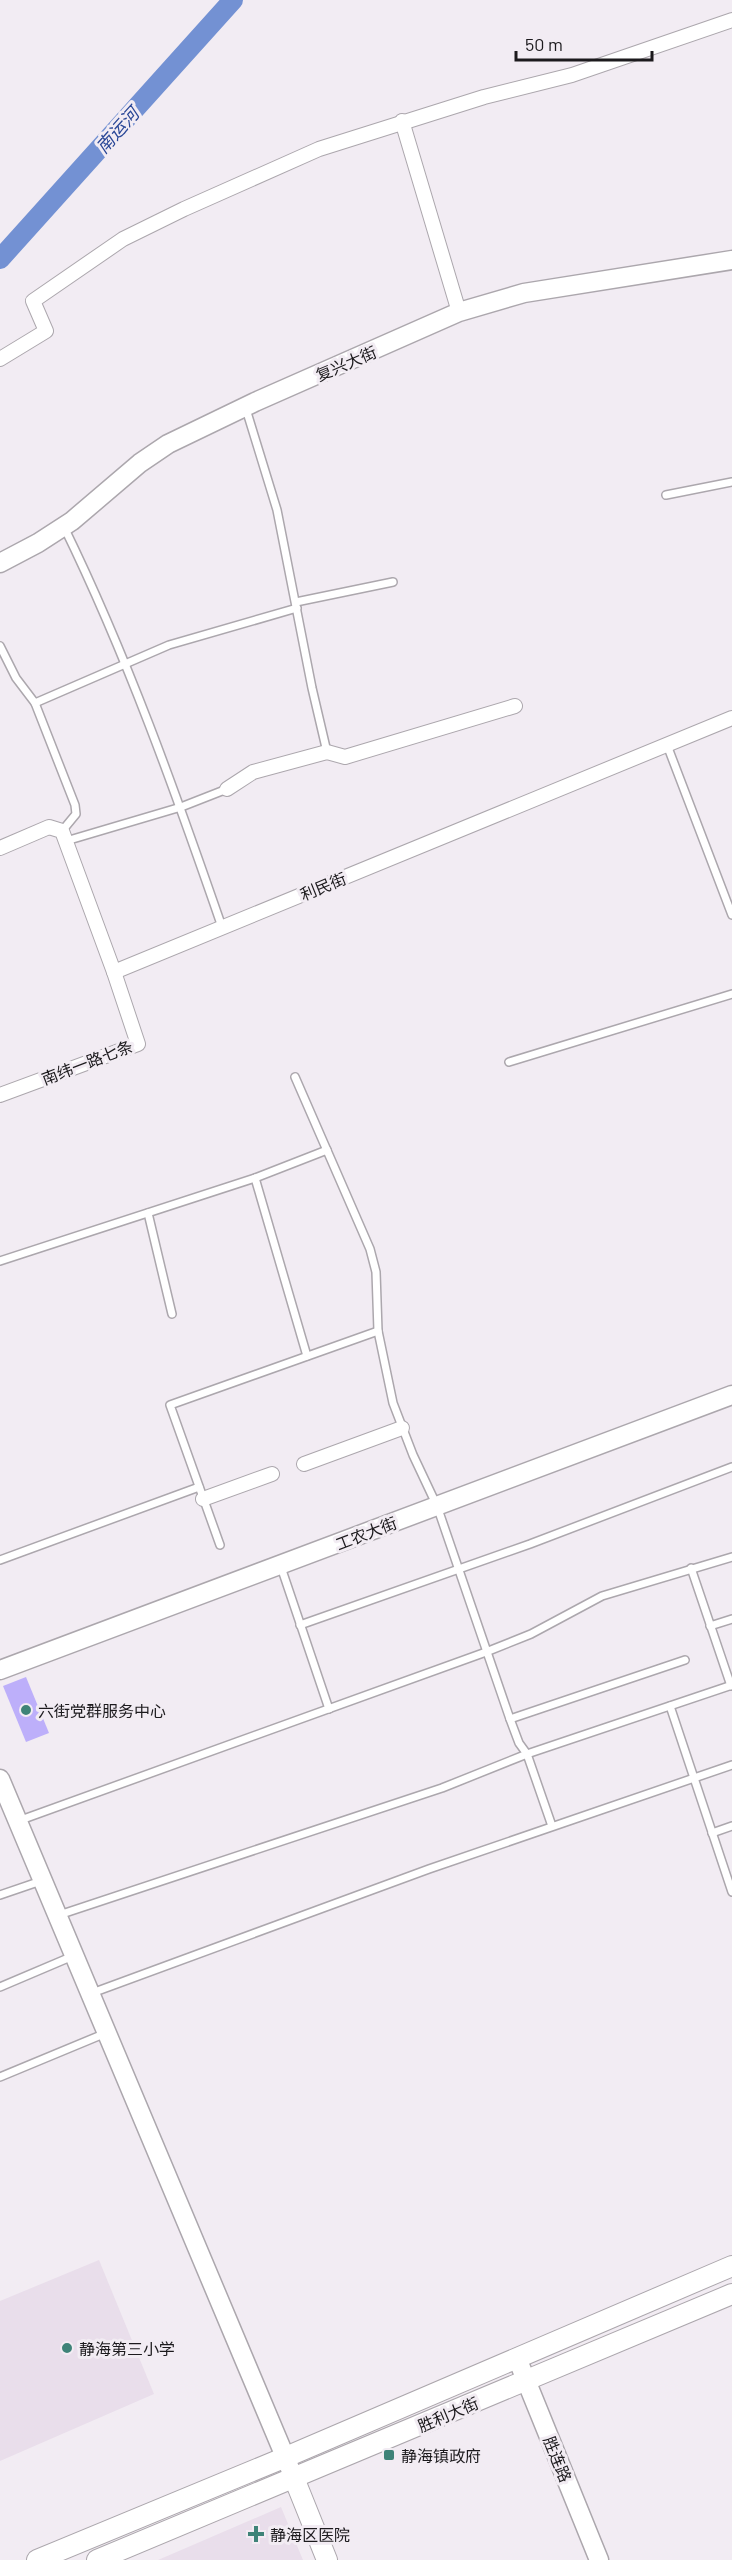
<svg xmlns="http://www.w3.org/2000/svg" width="732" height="2560" viewBox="0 0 732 2560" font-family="Barlow,'Noto Sans SC',sans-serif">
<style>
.built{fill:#e9deeb}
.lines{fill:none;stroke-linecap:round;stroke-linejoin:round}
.canal{stroke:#7391d3;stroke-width:20}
.building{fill:#bdaffa}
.service-casing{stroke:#aca7ad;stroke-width:10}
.minor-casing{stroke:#aca7ad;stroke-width:16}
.tertiary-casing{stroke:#aca7ad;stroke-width:21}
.secondary-casing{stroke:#aca7ad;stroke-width:22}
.service{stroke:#fff;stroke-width:7}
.minor{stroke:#fff;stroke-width:14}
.tertiary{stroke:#fff;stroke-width:18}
.secondary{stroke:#fff;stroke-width:20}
.poi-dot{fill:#3e8378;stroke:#f2ecf3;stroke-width:2}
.labels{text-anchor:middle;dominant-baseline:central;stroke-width:6;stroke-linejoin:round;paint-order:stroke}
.street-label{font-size:16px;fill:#1c1a1d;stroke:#f2ecf3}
.poi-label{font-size:16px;fill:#1c1a1d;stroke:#f2ecf3;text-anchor:start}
.water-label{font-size:18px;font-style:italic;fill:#294797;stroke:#f2ecf3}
</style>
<rect width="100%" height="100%" fill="#f2ecf3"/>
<g class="built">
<path d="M99,2260L154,2394L0,2461V2301Z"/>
<path d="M281,2507L303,2560H158Z"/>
</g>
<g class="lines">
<path class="canal" d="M0,259L233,0"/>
</g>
<path class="building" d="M26,1677L49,1733L26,1742L3,1686Z"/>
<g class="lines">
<g class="service-casing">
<g id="service">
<path d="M246,409L277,510L312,688L327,752"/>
<path d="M666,495L732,482"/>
<path d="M64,527C127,656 175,791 222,927"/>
<path d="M296,602L393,582"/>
<path d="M0,646L16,678L35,703L75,805L76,814L62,831"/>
<path d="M35,703L169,645L297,608"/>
<path d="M667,745L732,915"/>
<path d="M66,841L181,807L227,789"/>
<path d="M509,1062L732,994"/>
<path d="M295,1077L370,1249L376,1272L378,1331L393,1403L413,1455L437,1506L510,1719L519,1743L527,1754L552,1826"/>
<path d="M255,1178L307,1356"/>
<path d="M148,1213L172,1314"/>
<path d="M0,1261L255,1178L327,1150"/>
<path d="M220,1545L170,1405L378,1331"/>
<path d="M0,1560L199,1487"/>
<path d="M281,1567L329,1709"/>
<path d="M691,1568L731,1686"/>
<path d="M300,1625L530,1544L732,1467"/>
<path d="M710,1626L732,1619"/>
<path d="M670,1706L732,1892"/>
<path d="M510,1719L685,1660"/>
<path d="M18,1821L486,1652L531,1634L602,1596L732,1557"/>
<path d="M712,1833L732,1826"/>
<path d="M0,1895L41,1881"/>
<path d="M59,1915L442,1788L527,1754L732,1685"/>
<path d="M0,1987L73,1956"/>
<path d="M92,1993L429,1869L732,1765"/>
<path d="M0,2077L106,2033"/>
</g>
</g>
<g class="minor-casing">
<g id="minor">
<path d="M402,121L459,312"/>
<path d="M0,359L46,331L33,301L123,239L184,209L319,149L484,97L572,75L732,20"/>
<path d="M227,789L253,772L327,752L345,757L515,706"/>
<path d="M0,848L49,827L62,831L114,972L732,718"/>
<path d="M0,1095L138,1044L114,972"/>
<path d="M304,1464L402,1428"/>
<path d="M203,1499L272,1474"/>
</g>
</g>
<g class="tertiary-casing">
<g id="tertiary">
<path d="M0,563L38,543L72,521L140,463L168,444L255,402L459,312L524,293L732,260"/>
<path d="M0,1670L732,1395"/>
<path d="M0,1779L294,2478"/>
<path d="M517,2358L599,2560"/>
</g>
</g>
<g class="secondary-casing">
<g id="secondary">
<path d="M294,2478L327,2560"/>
<path d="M37,2560L286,2457L732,2266"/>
<path d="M97,2560L732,2294"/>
</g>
</g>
<use href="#service" class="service"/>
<use href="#minor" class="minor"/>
<use href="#tertiary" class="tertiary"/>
<use href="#secondary" class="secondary"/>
</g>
<g class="poi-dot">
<circle cx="26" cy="1710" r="6"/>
<circle cx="67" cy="2348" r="6"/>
<rect x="383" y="2449" width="12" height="12" rx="3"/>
<path d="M253 2525h6v6h6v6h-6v6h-6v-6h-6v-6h6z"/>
</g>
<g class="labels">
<g class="street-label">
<text transform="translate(346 363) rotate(-23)">复兴大街</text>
<text transform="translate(323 886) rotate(-22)">利民街</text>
<text transform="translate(87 1062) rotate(-21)">南纬一路七条</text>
<text transform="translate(366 1533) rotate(-21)">工农大街</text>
<text transform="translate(448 2414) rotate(-23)">胜利大街</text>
<text transform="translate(558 2459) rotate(68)">胜连路</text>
</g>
<g class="poi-label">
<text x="38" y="1710">六街党群服务中心</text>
<text x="79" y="2348">静海第三小学</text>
<text x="401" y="2455">静海镇政府</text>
<text x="270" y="2534">静海区医院</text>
</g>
<g class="water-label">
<text transform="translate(117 130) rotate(-48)">南运河</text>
</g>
</g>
<path d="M516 51v9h136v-9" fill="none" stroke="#1c1a1d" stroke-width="3"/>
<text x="525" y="51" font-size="18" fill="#1c1a1d" stroke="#f2ecf3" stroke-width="4.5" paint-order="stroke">50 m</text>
</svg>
